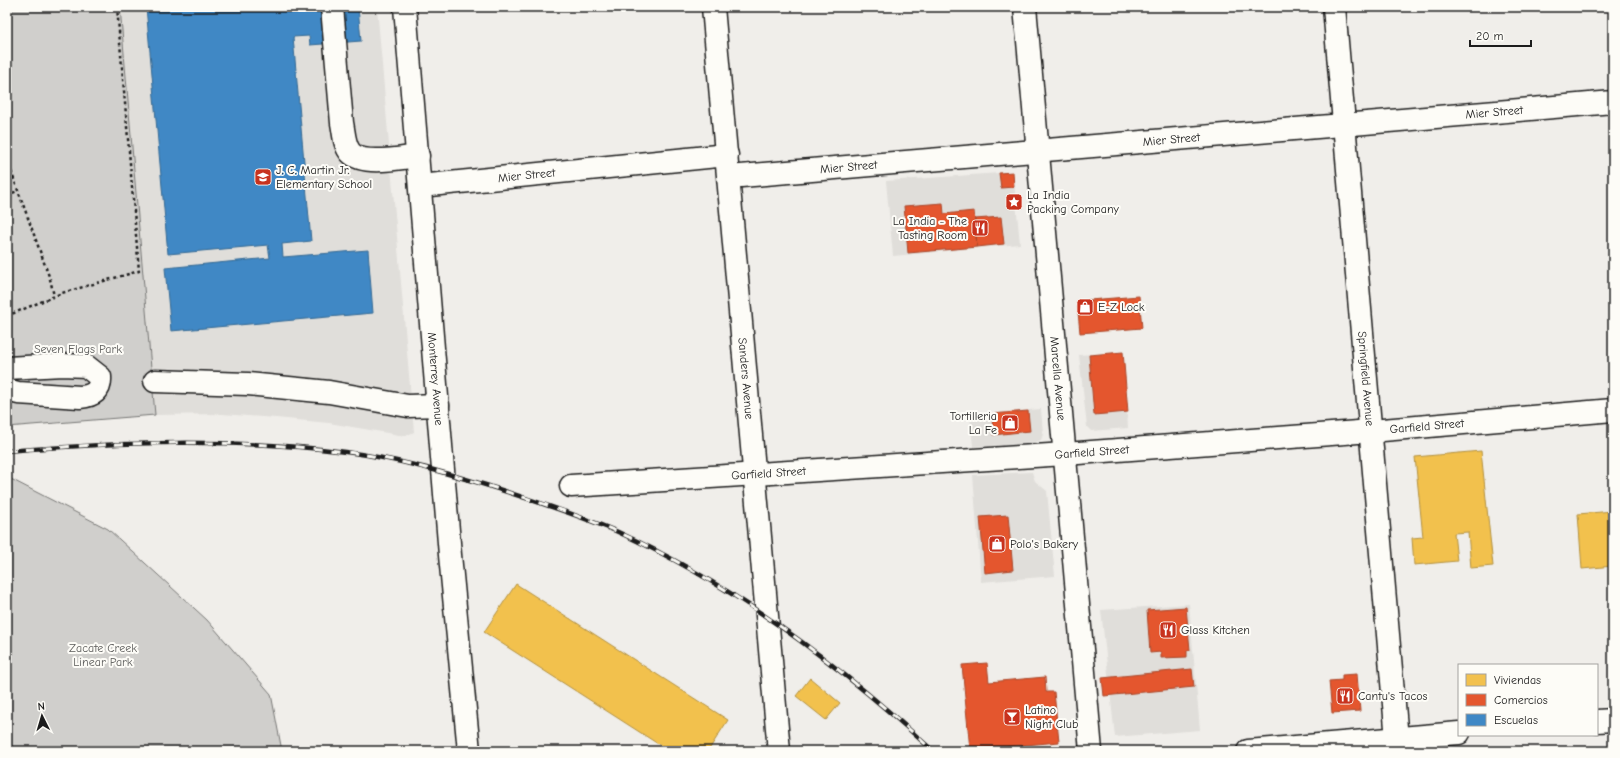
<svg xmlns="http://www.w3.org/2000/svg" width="1620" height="758" viewBox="0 0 1620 758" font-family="'Comic Neue',sans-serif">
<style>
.built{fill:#e0deda}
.green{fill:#d0cfcc;stroke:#767674}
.homes{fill:#f2c14e;stroke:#b2903f}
.shops{fill:#e4572e;stroke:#a84529}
.schools{fill:#3f88c5;stroke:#346892}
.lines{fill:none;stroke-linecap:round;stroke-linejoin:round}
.minor-casing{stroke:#1c1c1c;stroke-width:25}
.major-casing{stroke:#1c1c1c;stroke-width:25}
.path{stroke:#1c1c1c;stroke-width:2.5;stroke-dasharray:3 3;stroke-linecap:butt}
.minor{stroke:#fdfcf7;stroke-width:22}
.major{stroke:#fdfcf7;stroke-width:22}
.rail-casing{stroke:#1c1c1c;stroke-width:4.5}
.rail{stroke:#fdfcf7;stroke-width:3;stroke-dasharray:9;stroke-linecap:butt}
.labels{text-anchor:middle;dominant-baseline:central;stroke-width:4;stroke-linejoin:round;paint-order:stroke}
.street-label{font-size:12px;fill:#1c1c1c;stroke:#fdfcf7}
.poi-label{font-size:12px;fill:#1c1c1c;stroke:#fdfcf7;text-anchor:start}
.park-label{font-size:12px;fill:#5b5b5a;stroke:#fdfcf7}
</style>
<rect width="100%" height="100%" fill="#f0eeea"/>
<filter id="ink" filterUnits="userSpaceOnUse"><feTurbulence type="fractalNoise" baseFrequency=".025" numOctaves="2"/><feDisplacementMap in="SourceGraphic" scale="8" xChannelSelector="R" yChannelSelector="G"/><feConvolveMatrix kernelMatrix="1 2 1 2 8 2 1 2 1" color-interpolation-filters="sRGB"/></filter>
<g filter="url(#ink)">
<g class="built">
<path d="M120,7H377L414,432L405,436L329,423L276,418L222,414L155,415Z"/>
<path d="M1013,172L1020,244L893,256L886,181Z"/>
<path d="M1123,352L1128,428L1091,431L1087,427L1079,355Z"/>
<path d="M1041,409L1043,434L1041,440L1033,444L973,447L970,415Z"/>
<path d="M1032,472L1035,481L1047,491L1055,576L981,582L973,475Z"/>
<path d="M1189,604L1200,730L1115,737L1101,610Z"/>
</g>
<g class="green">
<path d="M7,7H120L155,415L7,427Z"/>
<path d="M7,477L108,529L207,620L271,694L282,751H7Z"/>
</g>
<g class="homes">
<path d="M1481,451L1493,566L1471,568L1468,532L1454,533L1457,561L1414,565L1412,538L1423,537L1415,457Z"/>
<path d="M1613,511V566L1582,569L1578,514Z"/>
<path d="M516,584L728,720L708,751H669L484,632Z"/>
<path d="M810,678L840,703L826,720L796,696Z"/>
</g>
<g class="shops">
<path d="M1013,172L1014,187L1001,188L999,173Z"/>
<path d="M943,203L944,214L974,211L977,247L908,253L904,206Z"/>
<path d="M1001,217L1004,244L977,247L975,219Z"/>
<path d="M1139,296L1142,328L1080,333L1077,301Z"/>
<path d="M1123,352L1128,412L1094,415L1089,355Z"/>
<path d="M1028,411L1030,431L993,435L992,414Z"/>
<path d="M1008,515L1013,570L985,573L980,517Z"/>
<path d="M1186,607L1190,650H1187V657L1161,658V652L1150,653L1147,610Z"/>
<path d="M987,663L989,682L1045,677L1046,692H1054L1059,742L970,750L962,665Z"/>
<path d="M1192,669L1194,687L1104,696L1102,678Z"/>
<path d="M1357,674L1360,711L1332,713L1329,681L1342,680V675Z"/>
</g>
<path class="schools" d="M146,7H358L361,41L310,45L309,36L293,37L311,241L282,244L283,257L368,250L373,313L171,331L165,268L270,258L268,245L168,254Z"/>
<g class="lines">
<g class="minor-casing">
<g id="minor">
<path d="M332,7L342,123C344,132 344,146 351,153C364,166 400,158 418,156"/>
<path id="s1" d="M405,7L450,555L469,751"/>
<path id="s2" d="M713,7L779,751"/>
<path id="s3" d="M1025,7L1091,751"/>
<path id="s4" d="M729,177L1613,102"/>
<path id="s5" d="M420,186L727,155"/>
<path d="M7,368L62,365L86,366L100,377C101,391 93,396 80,397L18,393L7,390"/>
<path d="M155,381L248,384L329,392L408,406L438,405"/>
<path id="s6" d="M571,486L1065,454L1371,431L1613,410"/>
</g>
</g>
<g class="major-casing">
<g id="major">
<path id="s7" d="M1334,7L1398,751"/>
<path d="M1597,721L1613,720"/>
<path d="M1248,751L1459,733"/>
</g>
</g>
<g class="path">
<path d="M7,160L50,279L54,296"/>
<path d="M7,195L18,191"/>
<path d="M7,316L62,293L139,271L117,7"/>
</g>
<use href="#minor" class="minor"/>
<use href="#major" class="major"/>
<g class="rail-casing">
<path id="rail" d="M7,451C120,442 233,438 346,452C394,458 443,472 489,486C532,500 576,514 618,532C734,585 840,665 933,751"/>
</g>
<use href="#rail" class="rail"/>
</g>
</g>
<defs>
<g id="school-square" transform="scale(0.9)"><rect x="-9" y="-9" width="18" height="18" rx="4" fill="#c8321e" stroke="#fdfcf7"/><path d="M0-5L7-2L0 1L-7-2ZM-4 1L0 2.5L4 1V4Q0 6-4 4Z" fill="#fff"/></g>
<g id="sight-square" transform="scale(0.9)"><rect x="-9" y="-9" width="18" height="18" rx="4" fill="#c8321e" stroke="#fdfcf7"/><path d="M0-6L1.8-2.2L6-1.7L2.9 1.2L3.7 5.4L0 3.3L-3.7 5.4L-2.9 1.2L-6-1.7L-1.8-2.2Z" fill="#fff"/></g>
<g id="restaurant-square" transform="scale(0.9)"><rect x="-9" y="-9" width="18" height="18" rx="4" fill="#c8321e" stroke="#fdfcf7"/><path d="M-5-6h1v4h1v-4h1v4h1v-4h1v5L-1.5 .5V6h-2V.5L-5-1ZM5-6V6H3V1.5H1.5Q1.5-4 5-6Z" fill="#fff"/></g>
<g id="shop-square" transform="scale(0.9)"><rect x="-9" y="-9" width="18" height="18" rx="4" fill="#c8321e" stroke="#fdfcf7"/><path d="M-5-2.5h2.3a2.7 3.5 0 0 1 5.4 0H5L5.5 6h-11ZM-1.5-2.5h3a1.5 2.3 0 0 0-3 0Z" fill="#fff"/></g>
<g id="bar-square" transform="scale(0.9)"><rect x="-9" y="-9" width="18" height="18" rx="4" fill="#c8321e" stroke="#fdfcf7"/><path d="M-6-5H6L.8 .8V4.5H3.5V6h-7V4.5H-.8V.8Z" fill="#fff"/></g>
</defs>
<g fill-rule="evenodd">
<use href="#school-square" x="263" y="177"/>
<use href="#sight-square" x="1014" y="202"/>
<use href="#restaurant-square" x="980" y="228"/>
<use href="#shop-square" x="1085" y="307"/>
<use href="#shop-square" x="1010" y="423"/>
<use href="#shop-square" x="997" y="544"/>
<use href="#restaurant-square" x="1168" y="630"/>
<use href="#restaurant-square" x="1345" y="696"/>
<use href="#bar-square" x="1012" y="717"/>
</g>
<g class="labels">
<g class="street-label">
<text stroke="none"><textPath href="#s4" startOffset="768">Mier Street</textPath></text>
<text stroke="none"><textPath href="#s4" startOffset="444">Mier Street</textPath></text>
<text stroke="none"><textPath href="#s4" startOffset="120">Mier Street</textPath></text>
<text stroke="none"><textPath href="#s5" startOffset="107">Mier Street</textPath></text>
<text stroke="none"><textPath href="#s1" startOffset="373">Monterrey Avenue</textPath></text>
<text stroke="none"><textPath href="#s2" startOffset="373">Sanders Avenue</textPath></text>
<text stroke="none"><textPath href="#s3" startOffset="373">Marcella Avenue</textPath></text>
<text stroke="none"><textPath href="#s7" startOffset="373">Springfield Avenue</textPath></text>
<text stroke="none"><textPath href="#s6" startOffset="858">Garfield Street</textPath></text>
<text stroke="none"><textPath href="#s6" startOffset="522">Garfield Street</textPath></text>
<text stroke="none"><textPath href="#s6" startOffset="198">Garfield Street</textPath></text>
</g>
<g class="poi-label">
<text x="276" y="170">J. C. Martin Jr.<tspan x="276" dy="14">Elementary School</tspan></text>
<text x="1027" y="195">La India<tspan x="1027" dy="14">Packing Company</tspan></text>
<text x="967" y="221" text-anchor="end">La India - The<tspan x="967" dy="14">Tasting Room</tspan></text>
<text x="1098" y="307">E-Z Lock</text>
<text x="997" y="416" text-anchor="end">Tortilleria<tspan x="997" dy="14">La Fe</tspan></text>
<text x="1010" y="544">Polo's Bakery</text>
<text x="1181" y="630">Glass Kitchen</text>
<text x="1358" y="696">Cantu's Tacos</text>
<text x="1025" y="710">Latino<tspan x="1025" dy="14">Night Club</tspan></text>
</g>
<g class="park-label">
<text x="78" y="349">Seven Flags Park</text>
<text x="103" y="648">Zacate Creek<tspan x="103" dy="14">Linear Park</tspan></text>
</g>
</g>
<rect width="1620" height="758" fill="none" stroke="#fdfcf7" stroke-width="24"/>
<rect x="12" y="12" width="1596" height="734" fill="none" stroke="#1c1c1c" stroke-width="1.5" filter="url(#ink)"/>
<rect x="1458" y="664" width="140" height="72" fill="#fdfcf7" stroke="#a3a29f"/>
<rect x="1466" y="674" width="20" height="12" fill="#f2c14e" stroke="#a3a29f"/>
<text x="1494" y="684" font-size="12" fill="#1c1c1c">Viviendas</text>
<rect x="1466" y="694" width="20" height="12" fill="#e4572e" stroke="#a3a29f"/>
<text x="1494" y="704" font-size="12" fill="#1c1c1c">Comercios</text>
<rect x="1466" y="714" width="20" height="12" fill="#3f88c5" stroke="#a3a29f"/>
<text x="1494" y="724" font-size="12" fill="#1c1c1c">Escuelas</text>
<g transform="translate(42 716) rotate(355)" stroke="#fdfcf7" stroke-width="3" paint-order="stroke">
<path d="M0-3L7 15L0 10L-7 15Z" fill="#1c1c1c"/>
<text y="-6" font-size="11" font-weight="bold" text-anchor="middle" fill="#1c1c1c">N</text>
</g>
<path d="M1470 40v6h61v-6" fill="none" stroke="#1c1c1c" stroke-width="2"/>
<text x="1476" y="40" font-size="12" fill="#1c1c1c" stroke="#fdfcf7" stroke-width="3" paint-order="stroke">20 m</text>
</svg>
